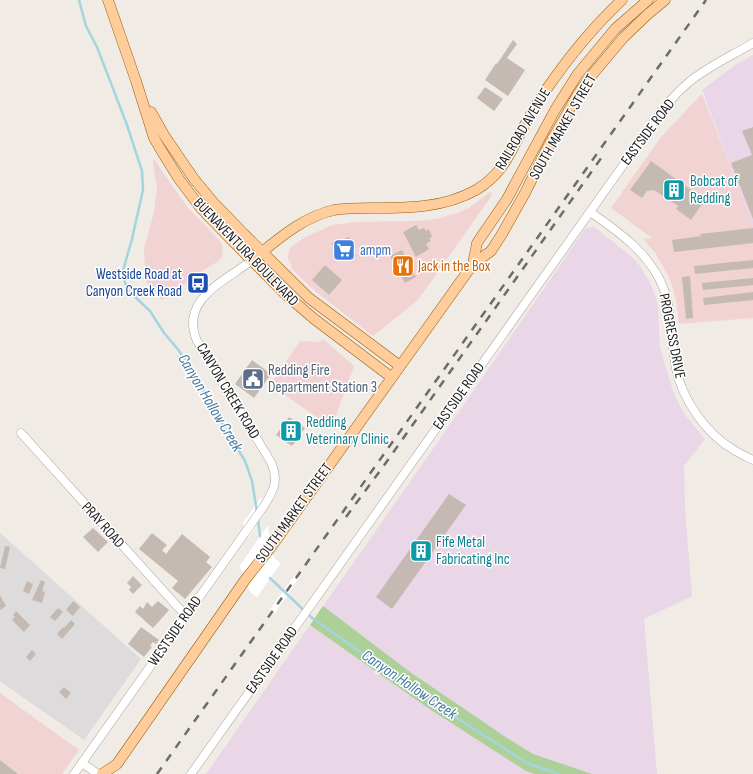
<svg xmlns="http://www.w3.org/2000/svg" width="753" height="774" viewBox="0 0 753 774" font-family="'Sofia Sans Condensed',sans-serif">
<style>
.residential{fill:#dddbdb}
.commercial{fill:#f1d3d4}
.industrial{fill:#e9d6e7}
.forest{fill:#acd098}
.pier{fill:#fff}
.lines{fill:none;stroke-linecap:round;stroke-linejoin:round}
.stream{stroke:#a3d5de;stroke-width:2.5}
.building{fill:#c4bab3}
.minor-casing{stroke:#a5a5a5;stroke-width:9}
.major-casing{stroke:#995d00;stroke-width:11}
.minor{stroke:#fff;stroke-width:8}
.major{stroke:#fecd9b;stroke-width:10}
.rail{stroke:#6c6c6c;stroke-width:2.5;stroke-dasharray:8 8;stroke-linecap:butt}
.labels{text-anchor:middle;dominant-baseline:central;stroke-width:3;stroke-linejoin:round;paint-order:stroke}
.street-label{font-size:15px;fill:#1e1e1e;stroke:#fff}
.culture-label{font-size:15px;fill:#0d838f;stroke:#fff;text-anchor:start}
.shop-label{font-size:15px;fill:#366cbe;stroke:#fff;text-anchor:start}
.food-label{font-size:15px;fill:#c56008;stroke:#fff;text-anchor:start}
.transit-label{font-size:15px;fill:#164399;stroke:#fff;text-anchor:end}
.service-label{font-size:15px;fill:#4e5e75;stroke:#fff;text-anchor:start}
.water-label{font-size:16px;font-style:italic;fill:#4278a1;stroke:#fff}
</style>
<rect width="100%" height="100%" fill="#f0ebe4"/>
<path class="residential" d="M0,533L141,659L84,740L0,681Z"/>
<g class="commercial">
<path d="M702,94L753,224V318L679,324L676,300L670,279L656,254L643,239L652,238L611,208L661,137Z"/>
<path d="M154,159L170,183L189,209L220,241L223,247L222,257L217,262L197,274L183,286L162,300L148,285L146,280L145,267L144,249L154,212L157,188L153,163Z"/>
<path d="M490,192L492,195L418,300L373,336L315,291L291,268L292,266L288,259V255L289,251L291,247L304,238L332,225L356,222L416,221L437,219L457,213L470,207Z"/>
<path d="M323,339L354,366L335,418L330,426L270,385L300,341L320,342Z"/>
<path d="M0,693L79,750L62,774H0Z"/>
</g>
<g class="industrial">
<path d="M753,55V226L702,90L734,66Z"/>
<path d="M594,227L630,255L639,265L650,283L657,301L658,309L660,348L673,391L681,408L686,416L705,439L684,466L685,509L692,596L644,619L657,774H206L465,403L585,229Z"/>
</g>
<path class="forest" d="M323,606L410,672L507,738L533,754L592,774H535L526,771L428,708L310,625Z"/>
<g class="pier">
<path d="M261,497L265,513L248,538L243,523Z"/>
<path d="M268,525L271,551L275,559L281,563L257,597L251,593L249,589L241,569L239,567Z"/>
<path d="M295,575L299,578L275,613L270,609Z"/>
</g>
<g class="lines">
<g class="stream">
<path d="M79,0L86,26L97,47L127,125L142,171L143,190L132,239L122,274L126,285L133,295L150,311L164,333L176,347L191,367L209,402L245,461L252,481L257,512"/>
<path d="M258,519L260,536"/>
<path d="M270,578L311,617L424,697L527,763L559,774"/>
</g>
</g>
<g class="building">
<path d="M513,40L517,44L507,58L525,70L508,96L485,80L496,63L497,64Z"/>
<path d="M485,87L503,99L494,111L477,98Z"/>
<path d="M753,127V219L731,163L752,155L742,131Z"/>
<path d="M651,161L705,200L691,220L676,209L678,206L654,190L647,191L642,198L630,190Z"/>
<path d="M416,225L419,230L424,228L426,231L429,229L432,237L429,238L431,241L426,244L429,249L416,257L403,232Z"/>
<path d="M753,228V243L674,252L672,240L701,236L700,234Z"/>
<path d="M349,237L356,256L342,261L336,258L332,243Z"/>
<path d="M402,250L416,277L405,283L390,256Z"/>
<path d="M753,260V268L695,274L694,266Z"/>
<path d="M325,265L342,280L329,295L312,280Z"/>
<path d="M690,276L693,318L686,319L682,277Z"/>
<path d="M753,278V285L703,290L702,283Z"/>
<path d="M753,292V300L704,305L703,298Z"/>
<path d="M252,360L271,374L254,398L235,384Z"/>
<path d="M289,417L305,428L292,446L276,435Z"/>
<path d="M449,494L466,505L392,609L376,597Z"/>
<path d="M93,528L108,542L98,552L83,537Z"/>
<path d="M152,533L167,545L162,550L166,554L182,534L210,557L206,562L212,567L185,599L172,588L178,581L139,549Z"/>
<path d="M5,546L10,547L5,569L0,568Z"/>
<path d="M133,576L142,585L133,594L129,590L131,587L127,583Z"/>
<path d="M41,580L45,582L42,591L45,592L42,603L32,600Z"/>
<path d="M27,581L33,584L29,594L23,591Z"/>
<path d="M0,595L6,606L0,610Z"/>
<path d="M73,601L80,607L73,616L66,610Z"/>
<path d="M158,601L169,610L153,628L135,612L140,606L143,609L147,602L152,607Z"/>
<path d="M58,608L63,612L55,621L50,617Z"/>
<path d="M16,611L30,625L24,632L12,620L15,617L13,615Z"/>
<path d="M71,620L75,624L62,639L57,634L63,627L64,628Z"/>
<path d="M141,627L159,640L156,644L153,642L150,646L152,647L144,657L128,644Z"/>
<path d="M32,650L36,654L30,661L26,657Z"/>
<path d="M64,687L71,693L66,699L59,692Z"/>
<path d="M0,760L18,774H0Z"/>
</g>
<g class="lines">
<g class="minor-casing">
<g id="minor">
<path d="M590,212C618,231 650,254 663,287C670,302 669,318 671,334C673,345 674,357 676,368C682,399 706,434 734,450C740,454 747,457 753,460"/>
<path d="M21,433L186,616"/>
<path d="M82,763L98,774"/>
<path d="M74,774L264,506C274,490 279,481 271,462L197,341C179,299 226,281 252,260"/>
<path d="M191,774L641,140C655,120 669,99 688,83C707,67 731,56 753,43"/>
</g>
</g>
<g class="major-casing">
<g id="major">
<path d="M108,0L136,81L154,138L161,150L179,179L200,207L212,220L283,292L313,318L391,377"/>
<path d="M151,112L164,135L194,179L213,202L244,234L309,298L400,366"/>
<path d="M252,260C276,241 302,217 334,210C346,208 360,208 373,208C408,208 444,208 476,190C506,172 511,149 527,121C533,110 539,100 546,90C568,58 593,27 622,0"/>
<path d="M473,264L477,243L507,199L555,110L577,75L615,29L648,0"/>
<path d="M102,774L117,764L245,580L271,547L473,264L491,251L502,234L525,193L549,145L578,94L592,75L623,38L648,14L665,0"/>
</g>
</g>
<use href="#minor" class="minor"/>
<use href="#major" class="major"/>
<g class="rail">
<path d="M346,517L385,464L604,154"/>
<path d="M157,774L706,0"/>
</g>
</g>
<defs>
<g id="building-square" transform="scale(1.15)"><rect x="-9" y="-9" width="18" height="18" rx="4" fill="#0f9aa8" stroke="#fff"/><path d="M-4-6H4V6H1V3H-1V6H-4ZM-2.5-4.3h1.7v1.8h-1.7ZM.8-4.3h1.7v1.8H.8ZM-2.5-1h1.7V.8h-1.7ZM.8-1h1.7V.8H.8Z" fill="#fff"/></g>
<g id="supermarket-square" transform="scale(1.15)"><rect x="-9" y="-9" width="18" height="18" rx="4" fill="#3f7fe0" stroke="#fff"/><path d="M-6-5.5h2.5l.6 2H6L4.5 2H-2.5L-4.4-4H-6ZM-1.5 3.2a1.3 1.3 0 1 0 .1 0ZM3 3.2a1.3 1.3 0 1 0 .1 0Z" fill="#fff"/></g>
<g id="restaurant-square" transform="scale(1.15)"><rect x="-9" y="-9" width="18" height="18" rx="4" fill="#e8710a" stroke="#fff"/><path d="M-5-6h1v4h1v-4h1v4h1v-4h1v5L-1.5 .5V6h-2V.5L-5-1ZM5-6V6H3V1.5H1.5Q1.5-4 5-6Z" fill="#fff"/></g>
<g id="bus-square" transform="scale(1.15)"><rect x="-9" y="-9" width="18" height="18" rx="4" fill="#1a4fb4" stroke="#fff"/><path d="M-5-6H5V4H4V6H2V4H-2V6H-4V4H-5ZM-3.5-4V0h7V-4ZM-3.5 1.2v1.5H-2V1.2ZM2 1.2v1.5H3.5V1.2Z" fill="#fff"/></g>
<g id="civic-square" transform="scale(1.15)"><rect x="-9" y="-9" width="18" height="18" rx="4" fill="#5c6f8a" stroke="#fff"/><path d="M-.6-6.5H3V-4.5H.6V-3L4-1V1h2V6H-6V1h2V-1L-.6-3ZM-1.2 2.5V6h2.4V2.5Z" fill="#fff"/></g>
</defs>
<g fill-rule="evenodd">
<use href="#building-square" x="674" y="190"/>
<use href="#supermarket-square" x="344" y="250"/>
<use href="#restaurant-square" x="403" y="266"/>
<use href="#bus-square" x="198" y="283"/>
<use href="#civic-square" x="253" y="379"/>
<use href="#building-square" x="291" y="431"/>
<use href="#building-square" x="421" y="551"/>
</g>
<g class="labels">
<g class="street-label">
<text transform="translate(563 127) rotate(-60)">SOUTH MARKET STREET</text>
<text transform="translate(523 129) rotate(-59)">RAILROAD AVENUE</text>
<text transform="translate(648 132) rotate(-53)">EASTSIDE ROAD</text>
<text transform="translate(246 252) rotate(46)">BUENAVENTURA BOULEVARD</text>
<text transform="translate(672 336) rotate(79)">PROGRESS DRIVE</text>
<text transform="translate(228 391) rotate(59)">CANYON CREEK ROAD</text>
<text transform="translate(459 396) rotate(-55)">EASTSIDE ROAD</text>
<text transform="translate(294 513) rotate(-54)">SOUTH MARKET STREET</text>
<text transform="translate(103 525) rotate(48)">PRAY ROAD</text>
<text transform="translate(175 631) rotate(-55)">WESTSIDE ROAD</text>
<text transform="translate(272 660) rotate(-55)">EASTSIDE ROAD</text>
</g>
<g class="culture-label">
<text x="690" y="181">Bobcat of<tspan x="690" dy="17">Redding</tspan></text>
<text x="306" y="422">Redding<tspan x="306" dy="17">Veterinary Clinic</tspan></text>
<text x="436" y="542">Fife Metal<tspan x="436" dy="17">Fabricating Inc</tspan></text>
</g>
<g class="shop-label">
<text x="360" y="250">ampm</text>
</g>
<g class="food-label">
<text x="418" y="266">Jack in the Box</text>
</g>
<g class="transit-label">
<text x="182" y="274">Westside Road at<tspan x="182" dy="17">Canyon Creek Road</tspan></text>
</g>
<g class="service-label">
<text x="268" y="370">Redding Fire<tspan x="268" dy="17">Department Station 3</tspan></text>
</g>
<g class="water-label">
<text transform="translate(210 403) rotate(59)">Canyon Hollow Creek</text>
<text transform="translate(409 685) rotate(34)">Canyon Hollow Creek</text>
</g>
</g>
</svg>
